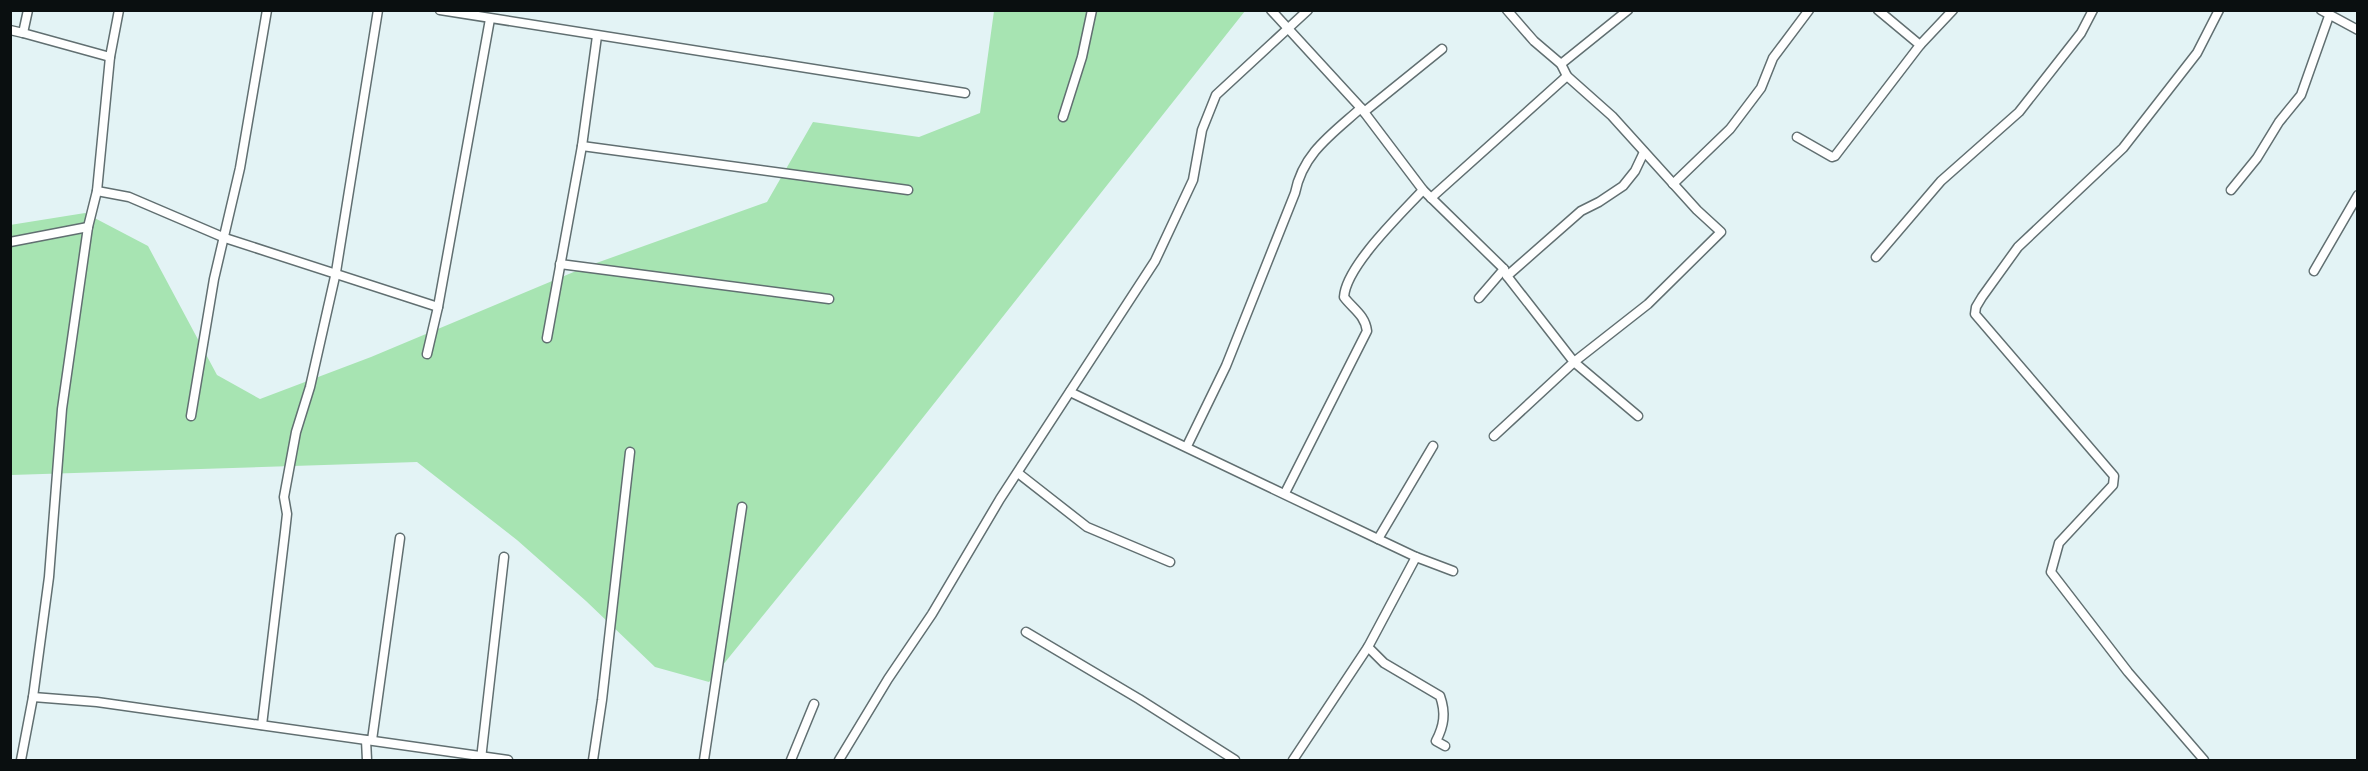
<svg xmlns="http://www.w3.org/2000/svg" width="2368" height="771" viewBox="0 0 2368 771" font-family="Roboto,sans-serif">
<style>
.green{fill:#a7e4b2}
.lines{fill:none;stroke-linecap:round;stroke-linejoin:round}
.minor-casing{stroke:#616f71;stroke-width:11}
.minor{stroke:#fff;stroke-width:8}
</style>
<rect width="100%" height="100%" fill="#e3f3f5"/>
<path class="green" d="M994,11H1245L883,468L709,682L655,667L586,601L517,540L417,462L11,475L10,225L85,213L148,246L217,375L260,399L371,357L588,266L767,202L813,122L919,137L980,113Z"/>
<g class="lines">
<g class="minor-casing">
<g id="minor">
<path d="M28,10L23,33L110,57"/>
<path d="M440,10L965,93"/>
<path d="M1271,10L1361,108L1423,190L1504,269L1479,298"/>
<path d="M1507,10L1534,41L1561,64L1567,76L1612,116L1697,210L1721,232L1648,304L1574,362L1638,416"/>
<path d="M2321,10L2358,30"/>
<path d="M10,30L23,33"/>
<path d="M1920,45L1953,10"/>
<path d="M1561,64L1628,10"/>
<path d="M1364,112L1442,49"/>
<path d="M1063,117L1082,57L1092,10"/>
<path d="M1797,137L1832,157L1835,156L1920,45L1878,10"/>
<path d="M582,146L908,190"/>
<path d="M1673,184L1730,129L1761,88L1773,58L1809,10"/>
<path d="M2231,190L2257,158L2279,122L2301,95L2329,16"/>
<path d="M97,191L129,197L225,238L438,307"/>
<path d="M1431,198L1567,76"/>
<path d="M10,242L88,227"/>
<path d="M1876,257L1941,181L2019,112L2081,33L2093,10"/>
<path d="M560,264L829,299"/>
<path d="M2314,271L2358,195"/>
<path d="M1507,276L1581,211L1599,202L1623,186L1635,171L1644,152"/>
<path d="M547,338L582,146L597,36"/>
<path d="M427,354L438,307L490,19"/>
<path d="M1070,392L1378,539L1433,446"/>
<path d="M191,416L214,279L240,168L267,10"/>
<path d="M1494,436L1574,362L1507,276L1504,269"/>
<path d="M1187,446L1226,366L1295,193C1303,153 1332,134 1361,108"/>
<path d="M1018,473L1087,527L1170,562"/>
<path d="M1285,493L1367,331C1365,315 1353,309 1344,297C1346,266 1401,214 1423,190"/>
<path d="M1378,539L1416,557L1453,571"/>
<path d="M1026,632L1139,699L1235,760"/>
<path d="M1368,647L1384,663L1440,696C1446,713 1444,726 1436,741L1445,746"/>
<path d="M33,697L97,702L508,760"/>
<path d="M262,725L285,532L287,514L284,497L296,432L310,387L336,272L378,10"/>
<path d="M366,740L367,760"/>
<path d="M372,740L400,538"/>
<path d="M481,759L504,557"/>
<path d="M21,760L33,697L49,577L62,409L88,227L97,191L110,57L119,10"/>
<path d="M593,760L602,700L630,452"/>
<path d="M704,760L742,507"/>
<path d="M791,760L814,704"/>
<path d="M839,760L888,679L932,614L1000,499L1155,261L1193,180L1202,130L1216,95L1308,10"/>
<path d="M1293,760L1368,647L1416,557"/>
<path d="M2204,760L2128,672L2051,572L2059,543L2113,485L2114,476L1975,314L1976,307L1982,297L2018,247L2123,148L2197,53L2219,10"/>
</g>
</g>
<use href="#minor" class="minor"/>
</g>
<rect width="2368" height="771" fill="none" stroke="#0a0f10" stroke-width="24"/>
</svg>
